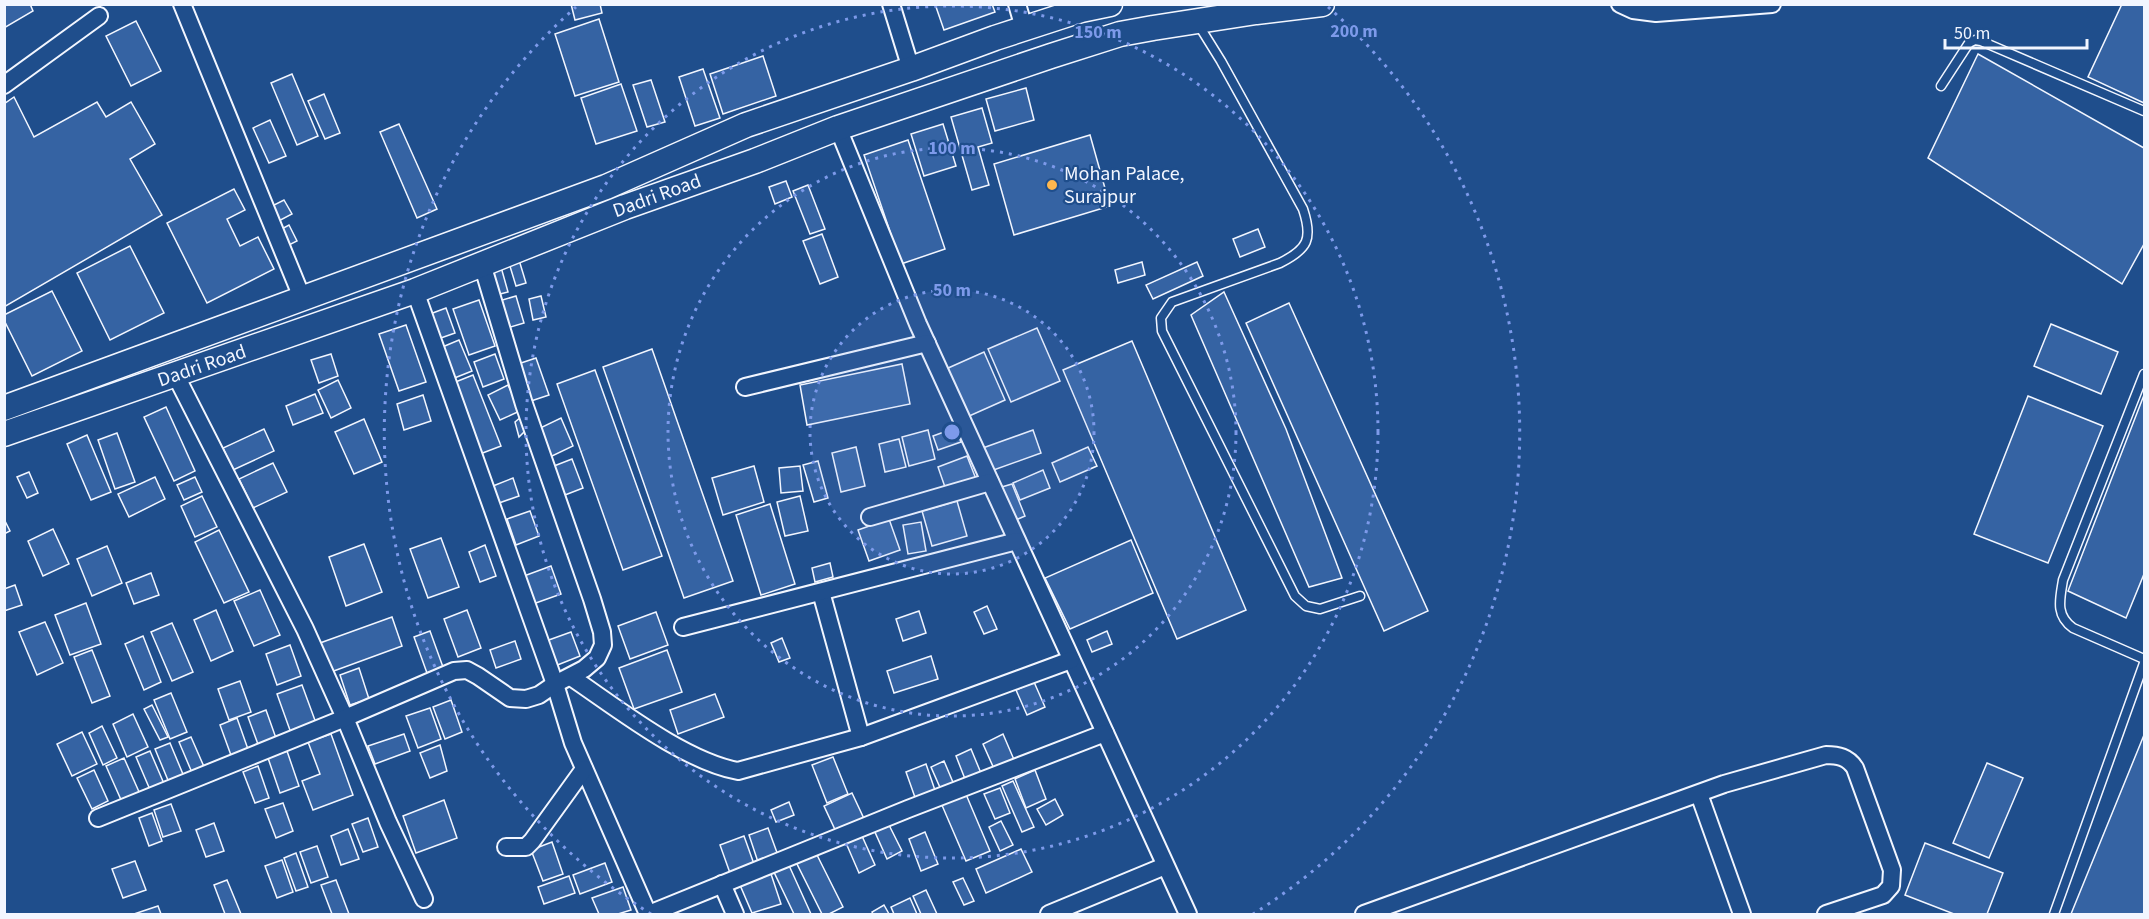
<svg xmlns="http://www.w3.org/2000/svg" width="2149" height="919" viewBox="0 0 2149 919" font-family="'Source Sans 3',sans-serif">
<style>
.building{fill:#3563a3;stroke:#f2f6ff;stroke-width:1.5}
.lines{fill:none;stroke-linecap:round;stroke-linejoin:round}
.lane-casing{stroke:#f2f6ff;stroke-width:11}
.street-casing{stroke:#f2f6ff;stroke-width:20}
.secondary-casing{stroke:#f2f6ff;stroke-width:27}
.lane{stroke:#1f4e8c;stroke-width:8}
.street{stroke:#1f4e8c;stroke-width:16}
.secondary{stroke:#1f4e8c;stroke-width:24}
.ring{fill:none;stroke:#7d9aea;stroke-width:3;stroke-dasharray:3 6}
.poi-dot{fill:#ffb74d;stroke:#1f4e8c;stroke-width:2}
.labels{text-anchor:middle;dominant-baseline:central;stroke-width:4.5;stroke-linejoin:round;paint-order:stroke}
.poi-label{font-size:20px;fill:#f2f6ff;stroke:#1f4e8c;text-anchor:start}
.street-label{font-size:20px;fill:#f2f6ff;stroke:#1f4e8c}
.centre{fill:#7d9aea;stroke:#1f4e8c;stroke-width:3}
.ring-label{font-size:18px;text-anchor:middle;font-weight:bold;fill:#7d9aea;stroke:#1f4e8c;stroke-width:4.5;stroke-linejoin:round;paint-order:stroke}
</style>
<rect width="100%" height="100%" fill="#1f4e8c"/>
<g class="building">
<path d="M4,4H30L33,11L4,28Z"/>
<path d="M571,4H600L602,13L575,20Z"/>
<path d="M935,4H992L995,12L944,30Z"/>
<path d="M2122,4H2144V103L2088,77Z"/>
<path d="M599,19L619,82L575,96L555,34Z"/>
<path d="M136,21L161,71L131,86L106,36Z"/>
<path d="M1978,54L2144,148V244L2122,284L1928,158Z"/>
<path d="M763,56L776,96L723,114L710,74Z"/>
<path d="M703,69L720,118L695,126L679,77Z"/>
<path d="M292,74L318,136L297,145L271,83Z"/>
<path d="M651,80L665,122L647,127L633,85Z"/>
<path d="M621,84L637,131L596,144L581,98Z"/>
<path d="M1026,88L1034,120L995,131L986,99Z"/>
<path d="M324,94L340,133L325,139L308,101Z"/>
<path d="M14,97L34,137L97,102L106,117L131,102L155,144L130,159L162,215L4,307V104Z"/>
<path d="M982,108L992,143L978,147L989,185L972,190L951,117Z"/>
<path d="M270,120L286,156L269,163L253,128Z"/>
<path d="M399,124L437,209L417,218L380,132Z"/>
<path d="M943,124L956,166L924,176L911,134Z"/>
<path d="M1090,135L1110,206L1014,235L994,164Z"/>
<path d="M908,140L945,249L901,264L864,155Z"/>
<path d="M786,181L792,197L775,204L769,187Z"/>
<path d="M808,185L825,229L810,234L793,191Z"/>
<path d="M234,189L245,210L227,219L240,246L258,237L274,269L207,303L167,223Z"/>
<path d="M284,200L292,214L273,224L266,209Z"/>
<path d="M289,225L297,241L283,248L276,232Z"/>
<path d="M1258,229L1265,247L1240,257L1233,239Z"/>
<path d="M822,234L838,277L820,284L803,241Z"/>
<path d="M130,246L164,313L110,340L77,273Z"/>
<path d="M519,260L526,283L516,286L509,263Z"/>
<path d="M1142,262L1145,275L1118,283L1115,270Z"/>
<path d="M1197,262L1203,276L1153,299L1146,285Z"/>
<path d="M501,267L508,292L496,295L490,270Z"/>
<path d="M52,291L82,351L32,376L4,320V315Z"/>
<path d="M1224,292L1286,429L1342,578L1309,587L1191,315Z"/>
<path d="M516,296L524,323L507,328L499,301Z"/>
<path d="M541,296L546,317L533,320L529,299Z"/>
<path d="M479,300L495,346L469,355L453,309Z"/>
<path d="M1289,303L1428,611L1384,631L1246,323Z"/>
<path d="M446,308L455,333L438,339L430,314Z"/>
<path d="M2051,324L2118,352L2101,394L2034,366Z"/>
<path d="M406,325L426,382L399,391L379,334Z"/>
<path d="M1037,328L1060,381L1011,402L988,349Z"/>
<path d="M459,340L472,371L452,379L440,348Z"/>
<path d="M1132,341L1246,610L1177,639L1063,370Z"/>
<path d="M652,349L733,581L684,598L603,367Z"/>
<path d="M984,352L1005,400L967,417L946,369Z"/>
<path d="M331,354L338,376L319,383L311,360Z"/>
<path d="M495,354L504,379L483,387L474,362Z"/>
<path d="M536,358L549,395L531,401L518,364Z"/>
<path d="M902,364L910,404L807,425L800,385Z"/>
<path d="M595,370L662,556L623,570L557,384Z"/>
<path d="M473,375L501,446L480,454L453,383Z"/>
<path d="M338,380L351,408L331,418L318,390Z"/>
<path d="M508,385L520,411L500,420L488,395Z"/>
<path d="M315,394L323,413L293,425L286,406Z"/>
<path d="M423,395L431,421L404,430L397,404Z"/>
<path d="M2144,395V574L2126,618L2068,591Z"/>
<path d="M2028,396L2103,426L2048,563L1974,534Z"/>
<path d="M166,407L195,471L174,481L144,417Z"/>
<path d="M521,417L526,430L519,437L515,422Z"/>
<path d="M561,418L573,446L550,457L538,429Z"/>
<path d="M364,419L382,462L354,474L335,432Z"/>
<path d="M955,428L961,442L938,450L933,436Z"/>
<path d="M264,429L274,451L233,470L223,448Z"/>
<path d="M928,430L935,459L909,466L902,437Z"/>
<path d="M1033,430L1041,453L988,472L980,449Z"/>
<path d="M117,433L135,482L115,489L98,440Z"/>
<path d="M87,435L111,492L91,500L67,444Z"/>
<path d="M899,439L906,467L885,472L879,444Z"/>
<path d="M856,447L865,486L841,492L832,453Z"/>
<path d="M1088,447L1097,466L1060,482L1052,463Z"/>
<path d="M967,456L976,479L946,490L938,467Z"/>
<path d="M572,459L583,488L565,495L554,466Z"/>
<path d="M818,461L828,498L814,502L803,465Z"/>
<path d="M273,463L287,492L253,508L239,479Z"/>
<path d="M754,466L764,502L723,515L712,478Z"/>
<path d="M800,466L803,491L781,493L779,468Z"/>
<path d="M1043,470L1050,488L1020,500L1013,483Z"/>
<path d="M29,472L38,493L27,498L17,477Z"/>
<path d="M155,477L165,499L129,517L118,494Z"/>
<path d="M195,477L202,492L184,500L177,485Z"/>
<path d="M513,478L519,496L499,503L493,486Z"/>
<path d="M1012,484L1025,516L1009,523L995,489Z"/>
<path d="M202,496L217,527L195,537L181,506Z"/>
<path d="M800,496L808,531L785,536L777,502Z"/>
<path d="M957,501L967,536L932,546L922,511Z"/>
<path d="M770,504L795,584L761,595L736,515Z"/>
<path d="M530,511L539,536L516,545L507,519Z"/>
<path d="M4,519L10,531L4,534Z"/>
<path d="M889,519L900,550L869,561L858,530Z"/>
<path d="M921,522L926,551L908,554L903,525Z"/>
<path d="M53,529L69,564L43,576L28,541Z"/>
<path d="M219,530L249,592L224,603L195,542Z"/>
<path d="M441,538L459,587L428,598L410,549Z"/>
<path d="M1131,540L1153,593L1070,629L1045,578Z"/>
<path d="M364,544L382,592L346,606L329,557Z"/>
<path d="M485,545L496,576L480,582L469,552Z"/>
<path d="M107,546L122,583L92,596L77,559Z"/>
<path d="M830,563L833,577L815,582L812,568Z"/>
<path d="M551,566L561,594L533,604L524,576Z"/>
<path d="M151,573L159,595L134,604L126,583Z"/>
<path d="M15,585L22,605L4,611V589Z"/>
<path d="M260,590L280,635L254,646L234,601Z"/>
<path d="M86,603L101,644L70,655L55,615Z"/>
<path d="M987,606L997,629L984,634L974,612Z"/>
<path d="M216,610L233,651L211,661L194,620Z"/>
<path d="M467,610L481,648L458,657L444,619Z"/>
<path d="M919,611L926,633L903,641L896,619Z"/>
<path d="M656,612L668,645L630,659L618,626Z"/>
<path d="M392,617L402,646L331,672L320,643Z"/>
<path d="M45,622L63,663L37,675L19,632Z"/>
<path d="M172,623L193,672L172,681L151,632Z"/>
<path d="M430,631L443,667L427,673L414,637Z"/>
<path d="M1107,631L1112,644L1092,652L1087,640Z"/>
<path d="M571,632L580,656L555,666L546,641Z"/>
<path d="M143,636L161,682L144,690L125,644Z"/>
<path d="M782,638L790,658L779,662L771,643Z"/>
<path d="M515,641L521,659L496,668L490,650Z"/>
<path d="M290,645L301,676L277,685L266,654Z"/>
<path d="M92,650L110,696L92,703L74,657Z"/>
<path d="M667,650L682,692L634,709L619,668Z"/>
<path d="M931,656L938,679L894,693L887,671Z"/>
<path d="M359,668L369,699L350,705L340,675Z"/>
<path d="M240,681L251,712L229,720L218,689Z"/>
<path d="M1034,682L1045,707L1027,715L1016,690Z"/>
<path d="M302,685L316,723L291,733L277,694Z"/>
<path d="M171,693L187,732L170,739L154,700Z"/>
<path d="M715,694L724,717L678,734L670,710Z"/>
<path d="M451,700L462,732L445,739L433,707Z"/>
<path d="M152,705L168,737L160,740L144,709Z"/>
<path d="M430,708L441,739L418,748L406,716Z"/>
<path d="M266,710L277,741L259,747L248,717Z"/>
<path d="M133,714L148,747L127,757L113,724Z"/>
<path d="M237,718L249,752L232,758L220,725Z"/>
<path d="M102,726L117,758L103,765L89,733Z"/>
<path d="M82,732L97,764L72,776L57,744Z"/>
<path d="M331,734L353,795L313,810L302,781L320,774L308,742Z"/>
<path d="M404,734L410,751L375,764L368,746Z"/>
<path d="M1003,734L1015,762L995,771L983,744Z"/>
<path d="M2144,735V914H2071Z"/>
<path d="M191,737L205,769L193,775L179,742Z"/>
<path d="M170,743L185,779L170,785L155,749Z"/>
<path d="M440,745L447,771L430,778L420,753Z"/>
<path d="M971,749L983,778L967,784L956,756Z"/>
<path d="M150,751L165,786L151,792L136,757Z"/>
<path d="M287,751L299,786L280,793L268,758Z"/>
<path d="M833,757L848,794L827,803L812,765Z"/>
<path d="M124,758L140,794L122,802L106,766Z"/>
<path d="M944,761L955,787L942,792L931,767Z"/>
<path d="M1987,763L2023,778L1989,858L1953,843Z"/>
<path d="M926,764L937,796L917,803L906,772Z"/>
<path d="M258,766L269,798L255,803L243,772Z"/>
<path d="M94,770L108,801L92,809L77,778Z"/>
<path d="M1035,770L1046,799L1026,808L1015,779Z"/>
<path d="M1013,781L1034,827L1022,832L1002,786Z"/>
<path d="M1000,788L1010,813L995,819L984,794Z"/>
<path d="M965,792L990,851L966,861L941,803Z"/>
<path d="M852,793L866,823L838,836L824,806Z"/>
<path d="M1055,799L1063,815L1046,825L1037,809Z"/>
<path d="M444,800L457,838L416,853L403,816Z"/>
<path d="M789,802L794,815L776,822L771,810Z"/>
<path d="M283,803L293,831L276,838L265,809Z"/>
<path d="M171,804L181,831L163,837L154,810Z"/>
<path d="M152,813L162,841L149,846L139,818Z"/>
<path d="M368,818L378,847L363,852L352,824Z"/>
<path d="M1001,821L1013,845L1000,851L989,827Z"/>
<path d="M214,823L224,851L206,857L196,830Z"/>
<path d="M888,823L902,851L887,859L874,830Z"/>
<path d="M768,828L779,858L759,865L749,835Z"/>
<path d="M348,829L359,859L341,865L331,836Z"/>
<path d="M925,832L938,864L921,871L909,839Z"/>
<path d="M744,836L754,864L730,873L720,845Z"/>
<path d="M862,836L875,865L859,873L846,843Z"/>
<path d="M552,842L563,874L543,881L531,850Z"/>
<path d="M1925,843L2003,873L1987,914H1954L1905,895Z"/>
<path d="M317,846L328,877L311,883L300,852Z"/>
<path d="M1021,849L1032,872L986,893L976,869Z"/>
<path d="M296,853L308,887L296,891L284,858Z"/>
<path d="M816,853L843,907L829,914H822L796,862Z"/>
<path d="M282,860L293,892L277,898L265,866Z"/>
<path d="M135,861L146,890L123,898L112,869Z"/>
<path d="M787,861L811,914H794L772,868Z"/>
<path d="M605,863L612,882L580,894L573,875Z"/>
<path d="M770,871L781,904L752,913L740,885Z"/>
<path d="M569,876L575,893L544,904L538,887Z"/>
<path d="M963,878L974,901L964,905L953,882Z"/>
<path d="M227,880L241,914H225L214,885Z"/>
<path d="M336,880L349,914H332L321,885Z"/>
<path d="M623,887L631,910L618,914H599L592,898Z"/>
<path d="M926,890L937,914H921L913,896Z"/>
<path d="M910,898L917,914H894L891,907Z"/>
<path d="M884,905L889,914H873L872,912Z"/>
<path d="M158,906L161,914H134Z"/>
</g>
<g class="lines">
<g class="lane-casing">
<g id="lane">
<path d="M1198,24L1221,61L1303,209C1313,239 1308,249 1280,263L1172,302L1161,318L1162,331L1295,596L1306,606L1320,609L1360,596"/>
<path d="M1941,86L1969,43L1975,40L1981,41L2144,111"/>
<path d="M2144,374L2063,580C2060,599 2055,615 2073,628L2144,659"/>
<path d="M2054,914L2144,663"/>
</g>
</g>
<g class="street-casing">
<g id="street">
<path d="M182,4L303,300"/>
<path d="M891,4L911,69"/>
<path d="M1017,4L1024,28"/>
<path d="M1620,4L1633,10L1656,13L1772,4"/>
<path d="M4,85L99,16"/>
<path d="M838,128L918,324L1188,914"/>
<path d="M415,291L555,684L573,743L648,914"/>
<path d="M176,376L305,629L345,718L388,822L424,899"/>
<path d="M745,387L927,343"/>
<path d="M870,517L990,482"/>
<path d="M821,592L861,737"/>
<path d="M683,627L1017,541"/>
<path d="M571,677C617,708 684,761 738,771L861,737L1071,660"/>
<path d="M1699,794L1742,914"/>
<path d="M98,818L345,718L454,671L467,670L478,676L510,698L526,699L539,695L555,684L584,669L597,658L603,645L602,632L592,599L524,404L482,264"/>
<path d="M506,847H526L532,841L584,769"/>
<path d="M722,884L735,914"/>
<path d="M649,914L908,809L1105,733"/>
<path d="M1049,914L1165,866"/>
<path d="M1364,914L1724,784L1826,755C1838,755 1848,757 1855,768L1892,870L1891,886L1883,895L1826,914"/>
</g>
</g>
<g class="secondary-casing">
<g id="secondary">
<path d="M4,408L606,187L746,125L911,69L995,38L1081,10L1110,4"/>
<path d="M4,434L415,291L625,207L755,161L838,128L1051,56L1120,34L1153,28L1256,12L1322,4"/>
</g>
</g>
<use href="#lane" class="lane"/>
<use href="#street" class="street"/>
<use href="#secondary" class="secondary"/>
</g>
<circle cx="952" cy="432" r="142" fill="#7d9aea" fill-opacity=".12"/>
<g class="ring">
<circle cx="952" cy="432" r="142"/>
<circle cx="952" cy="432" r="284"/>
<circle cx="952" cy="432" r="426"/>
<path d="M651 914A568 568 0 0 1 576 7M1328 7A568 568 0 0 1 1253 914"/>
</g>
<circle class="poi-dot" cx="1052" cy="185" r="6"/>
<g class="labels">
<g class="poi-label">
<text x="1064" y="174">Mohan Palace,<tspan x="1064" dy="23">Surajpur</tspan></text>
</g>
<g class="street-label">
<text transform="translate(657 196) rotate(-20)">Dadri Road</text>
<text transform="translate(202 366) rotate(-19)">Dadri Road</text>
</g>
</g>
<circle cx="952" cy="432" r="9" class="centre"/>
<g class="ring-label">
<text x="1354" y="37">200 m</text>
<text x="1098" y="38">150 m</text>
<text x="952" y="154">100 m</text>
<text x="952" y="296">50 m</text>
</g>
<rect width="2149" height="919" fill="none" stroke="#f2f6ff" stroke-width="12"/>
<path d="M1945 39v9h142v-9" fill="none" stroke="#f2f6ff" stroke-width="3"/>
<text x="1954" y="39" font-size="18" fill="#f2f6ff" stroke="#1f4e8c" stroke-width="4.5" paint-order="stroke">50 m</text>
</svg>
